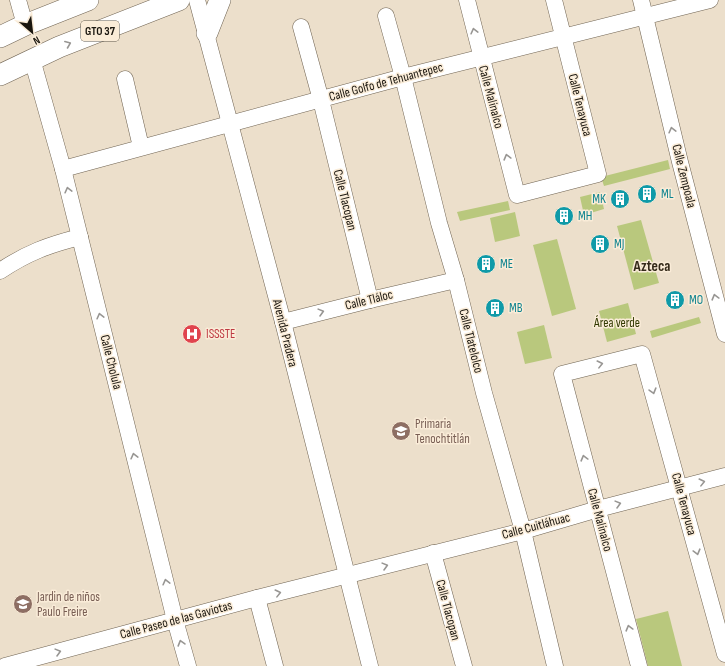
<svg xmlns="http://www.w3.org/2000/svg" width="725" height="666" viewBox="0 0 725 666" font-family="'Sofia Sans Condensed',sans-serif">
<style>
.green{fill:#b9c87d}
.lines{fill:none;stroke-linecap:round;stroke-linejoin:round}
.minor-casing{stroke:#706453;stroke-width:17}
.major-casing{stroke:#706453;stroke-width:22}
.minor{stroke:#fff;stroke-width:16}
.major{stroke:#fff;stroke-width:21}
.oneway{stroke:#989693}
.labels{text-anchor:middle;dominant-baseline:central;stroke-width:3;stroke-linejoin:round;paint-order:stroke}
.shield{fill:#faecd8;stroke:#5d564b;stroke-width:1}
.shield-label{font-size:12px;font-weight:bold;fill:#1a160f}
.street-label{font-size:13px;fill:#1a160f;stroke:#faecd8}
.culture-label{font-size:13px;fill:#0d838f;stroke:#faecd8;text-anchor:start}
.park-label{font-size:13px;fill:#313900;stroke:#faecd8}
.health-label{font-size:13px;fill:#be3a42;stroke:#faecd8;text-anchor:start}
.education-label{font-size:13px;fill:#785e54;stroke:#faecd8;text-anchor:start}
.quarter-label{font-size:15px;font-weight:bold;fill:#342a1a;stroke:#faecd8}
</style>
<rect width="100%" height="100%" fill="#ecdfcb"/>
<g class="green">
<path d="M668,160L670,169L604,186L601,177Z"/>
<path d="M600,192L604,209L584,215L580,197Z"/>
<path d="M508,201L510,210L460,221L457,212Z"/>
<path d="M515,212L520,236L495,242L490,218Z"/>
<path d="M641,220L659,283L634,290L617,226Z"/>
<path d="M557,239L576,309L552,316L533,245Z"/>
<path d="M628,303L636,334L607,342L599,311Z"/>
<path d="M699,317L701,323L652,338L650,331Z"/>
<path d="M544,325L552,358L525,364L517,332Z"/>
<path d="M668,611L682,666H648L636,619Z"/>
</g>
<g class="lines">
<g class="minor-casing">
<g id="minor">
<path d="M18,0L25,25"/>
<path d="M197,0L283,322L370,666"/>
<path d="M467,0L517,195L598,174L554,0"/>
<path d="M641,0L680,162L725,334"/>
<path d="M386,16L403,77L439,223L456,280L484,393L523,531L555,666"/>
<path d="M301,27L321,100L370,300"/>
<path d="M32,59L63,169L175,620L188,666"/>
<path d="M125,79L141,147"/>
<path d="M63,169L403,77L710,0"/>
<path d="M0,271C27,253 48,245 80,237"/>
<path d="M283,322L370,300L456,280"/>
<path d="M433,553L464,666"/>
<path d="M257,598L275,666"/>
<path d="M5,666L257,598L523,531L598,509L725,476"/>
<path d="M639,666L562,374L642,354L725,654"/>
</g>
</g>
<g class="major-casing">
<g id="major">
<path d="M207,33L220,0"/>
<path d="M0,37L25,25L88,0"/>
<path d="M0,75L59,47L179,0"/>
</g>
</g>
<use href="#minor" class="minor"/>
<use href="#major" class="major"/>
</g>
<defs><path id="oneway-chevron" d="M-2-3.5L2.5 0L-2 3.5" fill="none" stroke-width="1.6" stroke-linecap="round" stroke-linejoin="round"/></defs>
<g class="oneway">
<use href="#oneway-chevron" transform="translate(474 31) rotate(-104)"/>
<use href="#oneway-chevron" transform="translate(68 44) rotate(-22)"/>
<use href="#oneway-chevron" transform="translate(672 130) rotate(-104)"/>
<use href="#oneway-chevron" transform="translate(507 157) rotate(-105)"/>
<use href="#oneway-chevron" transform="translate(68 190) rotate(-104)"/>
<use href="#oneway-chevron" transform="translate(715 297) rotate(-105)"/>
<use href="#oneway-chevron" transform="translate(321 312) rotate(-15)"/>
<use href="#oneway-chevron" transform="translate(100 316) rotate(-104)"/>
<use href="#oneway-chevron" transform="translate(600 364) rotate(-14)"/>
<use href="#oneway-chevron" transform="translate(653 391) rotate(74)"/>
<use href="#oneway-chevron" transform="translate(134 456) rotate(-104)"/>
<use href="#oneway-chevron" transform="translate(584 458) rotate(-105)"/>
<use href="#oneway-chevron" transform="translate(702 482) rotate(-14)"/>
<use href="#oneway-chevron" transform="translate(618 504) rotate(-15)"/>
<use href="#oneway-chevron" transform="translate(697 552) rotate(75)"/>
<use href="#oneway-chevron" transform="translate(385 566) rotate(-15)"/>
<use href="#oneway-chevron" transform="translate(166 582) rotate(-104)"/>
<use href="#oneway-chevron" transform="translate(278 593) rotate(-14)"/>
<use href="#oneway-chevron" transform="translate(629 628) rotate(-105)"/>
<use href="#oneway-chevron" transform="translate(181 643) rotate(-106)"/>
<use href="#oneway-chevron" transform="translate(58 652) rotate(-15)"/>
</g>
<defs>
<g id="building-disc" transform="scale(1)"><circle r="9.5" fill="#0f9aa8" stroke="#faecd8"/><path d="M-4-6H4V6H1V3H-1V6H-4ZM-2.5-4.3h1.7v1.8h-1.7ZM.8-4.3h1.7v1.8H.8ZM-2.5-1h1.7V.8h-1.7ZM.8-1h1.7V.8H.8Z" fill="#fff"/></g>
<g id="hospital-disc" transform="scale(1)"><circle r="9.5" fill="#e0444e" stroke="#faecd8"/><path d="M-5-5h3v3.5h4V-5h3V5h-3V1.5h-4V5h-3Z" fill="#fff"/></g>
<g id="school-disc" transform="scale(1)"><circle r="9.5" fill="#8d6e63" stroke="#faecd8"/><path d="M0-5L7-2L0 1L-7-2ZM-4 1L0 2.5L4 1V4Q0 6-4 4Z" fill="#fff"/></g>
</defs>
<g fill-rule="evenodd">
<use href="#building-disc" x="647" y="194"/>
<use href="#building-disc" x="620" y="199"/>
<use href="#building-disc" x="564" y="216"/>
<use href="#building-disc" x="600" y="244"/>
<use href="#building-disc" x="486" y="264"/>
<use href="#building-disc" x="675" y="300"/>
<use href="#building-disc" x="495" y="308"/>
<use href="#hospital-disc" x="192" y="334"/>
<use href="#school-disc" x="401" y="431"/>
<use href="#school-disc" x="23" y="604"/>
</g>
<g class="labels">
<rect class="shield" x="81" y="21" width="38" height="20" rx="3"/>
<g class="shield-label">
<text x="100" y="31">GTO 37</text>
</g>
<g class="street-label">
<text transform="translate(386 82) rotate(-15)">Calle Golfo de Tehuantepec</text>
<text transform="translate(491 97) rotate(75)">Calle Malinalco</text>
<text transform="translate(580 105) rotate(76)">Calle Tenayuca</text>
<text transform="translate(684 176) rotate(76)">Calle Zempoala</text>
<text transform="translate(345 200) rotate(76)">Calle Tlacopan</text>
<text transform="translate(369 300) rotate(-14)">Calle Tláloc</text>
<text transform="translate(285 333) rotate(76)">Avenida Pradera</text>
<text transform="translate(471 341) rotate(76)">Calle Tlatelolco</text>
<text transform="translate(111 362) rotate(76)">Calle Cholula</text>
<text transform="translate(684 504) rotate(75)">Calle Tenayuca</text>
<text transform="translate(600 520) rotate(75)">Calle Malinalco</text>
<text transform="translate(536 526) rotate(-15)">Calle Cuitláhuac</text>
<text transform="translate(448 610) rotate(75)">Calle Tlacopan</text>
<text transform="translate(176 620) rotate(-15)">Calle Paseo de las Gaviotas</text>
</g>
<g class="culture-label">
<text x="661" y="194">ML</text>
<text x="606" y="199" text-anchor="end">MK</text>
<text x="578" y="216">MH</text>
<text x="614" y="244">MJ</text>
<text x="500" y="264">ME</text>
<text x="689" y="300">MO</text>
<text x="509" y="308">MB</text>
</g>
<g class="park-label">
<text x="617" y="323">Área verde</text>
</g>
<g class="health-label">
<text x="206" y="334">ISSSTE</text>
</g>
<g class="education-label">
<text x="415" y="424">Primaria<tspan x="415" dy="15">Tenochtitlán</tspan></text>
<text x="37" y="597">Jardin de niños<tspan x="37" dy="15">Paulo Freire</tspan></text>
</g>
<g class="quarter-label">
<text x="652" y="266">Azteca</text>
</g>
</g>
<g transform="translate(32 32) rotate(152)" stroke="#faecd8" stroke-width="3" paint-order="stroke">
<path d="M0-3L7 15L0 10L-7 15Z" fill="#1a160f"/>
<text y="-6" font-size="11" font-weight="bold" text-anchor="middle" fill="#1a160f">N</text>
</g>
</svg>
